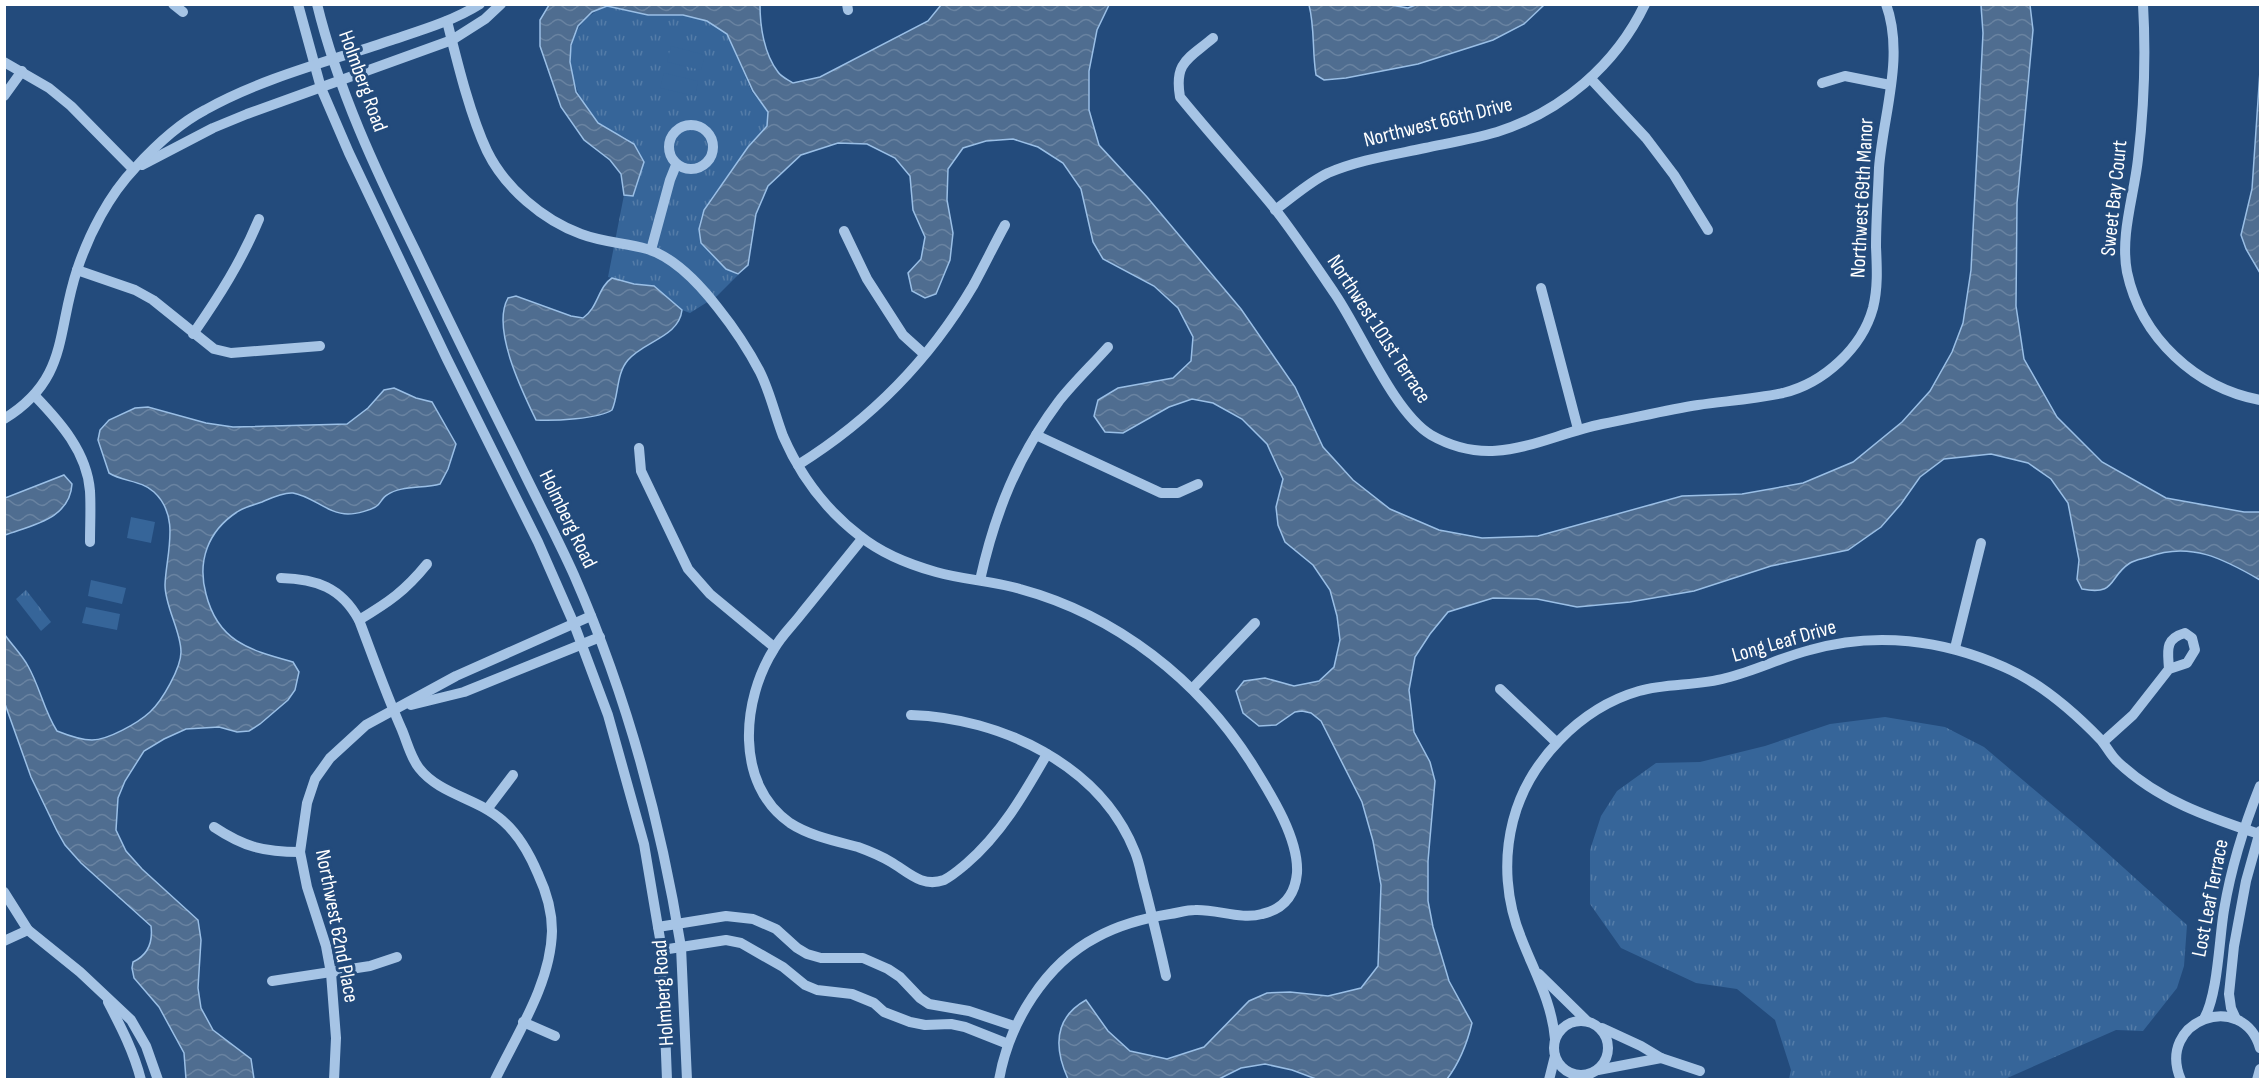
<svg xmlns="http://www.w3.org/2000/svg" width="2265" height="1084" viewBox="0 0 2265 1084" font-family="'Sofia Sans Condensed',sans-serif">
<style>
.grass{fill:url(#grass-tufts)}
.pitch{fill:#366599}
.water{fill:url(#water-waves);stroke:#9abfe6;stroke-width:1.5}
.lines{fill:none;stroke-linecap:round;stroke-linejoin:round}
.minor{stroke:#a6c4e5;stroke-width:10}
.labels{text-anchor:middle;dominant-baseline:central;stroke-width:6;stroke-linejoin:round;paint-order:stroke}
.street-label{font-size:21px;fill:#fff;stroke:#234b7c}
</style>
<defs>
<pattern id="grass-tufts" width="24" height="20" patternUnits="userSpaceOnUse" patternTransform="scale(1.5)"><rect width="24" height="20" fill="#366599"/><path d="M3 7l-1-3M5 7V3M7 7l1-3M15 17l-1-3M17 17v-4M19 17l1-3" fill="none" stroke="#547ca8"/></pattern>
<pattern id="water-waves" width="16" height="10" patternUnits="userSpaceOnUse" patternTransform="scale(1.5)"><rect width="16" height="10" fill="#4f6d90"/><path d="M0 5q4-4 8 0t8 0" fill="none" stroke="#6983a1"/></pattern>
</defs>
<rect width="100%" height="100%" fill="#234b7c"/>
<g class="grass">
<path d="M607,6L648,15H683L707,21L727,34L752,92L768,112L767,126C751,144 737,162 723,182C705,207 686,227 712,255C721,264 727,270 738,275L717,296L690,313L682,310L654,286L634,284L608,277L624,195L633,196L644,162C641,157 639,150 635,146C626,134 606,132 596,121C566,86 555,26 607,6Z"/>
<path d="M26,590L51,622L41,631L16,599Z"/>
<path d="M1885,717L1945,727L1984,747L2083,831L2187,925L2184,966L2177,988L2143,1031L2116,1030L2005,1079H1789L1791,1070L1775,1020L1737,989L1696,983L1621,948L1590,904V850L1601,816L1617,791L1656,763L1700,762L1765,746L1830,724Z"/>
</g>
<g class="pitch">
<path d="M671,46L705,55L701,70L667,62Z"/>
<path d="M664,73L698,81L695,96L660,88Z"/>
<path d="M131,517L155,522L151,543L127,538Z"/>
<path d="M91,580L126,588L122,604L88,596Z"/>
<path d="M86,607L120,614L117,630L82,623Z"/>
</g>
<g class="water">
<path d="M1385,4L1408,8L1418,4L1544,5L1524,24L1493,40L1418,64L1346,78L1324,80L1316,75C1312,51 1315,28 1309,5Z"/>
<path d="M549,5H760C760,26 764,54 778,72C781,77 789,80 793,83L820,77L928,21L941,5H1109L1097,30L1089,71V110L1099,145L1147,197L1241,309L1295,387L1323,447L1353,480L1390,509L1439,530L1482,538L1538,536L1682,496L1742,494L1803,483L1853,462L1902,422L1930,391L1952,352L1963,323L1971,270L1983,33L1981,5H2030L2033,30L2017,203L2016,306L2024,359L2057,417L2102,462L2166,498L2244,512H2260V580C2224,559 2190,541 2148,557C2142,559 2135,560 2130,563C2108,577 2117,596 2082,589L2077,579L2079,560L2068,503L2051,479L2028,463L1991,454L1944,459L1920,477L1901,504L1881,527L1848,550L1771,566L1694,591L1630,602L1577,607L1537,599L1493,598L1448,612L1430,634L1415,657L1409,690L1414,732L1430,762L1435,781L1428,861V901L1433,927L1449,981L1472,1023C1467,1044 1460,1062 1447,1079H1316L1292,1070L1265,1064L1241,1068L1219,1079H1068C1054,1048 1054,1018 1086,1000L1108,1031L1130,1051L1167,1059L1204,1047L1249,1001L1267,993L1290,992L1328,996L1361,988L1378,966L1381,885L1373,841L1362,802L1321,721L1311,713L1302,711L1295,712L1276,725L1259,726L1243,713L1236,691L1244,681L1265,678L1294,686L1319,681L1334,667L1340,640L1337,616L1330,590L1313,565L1285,542L1278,525L1276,507L1283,479L1267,444L1242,419L1213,403L1192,399L1169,407L1123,433L1105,432L1094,416L1098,400L1118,388L1173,378L1191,361L1193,337L1178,308L1154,286L1103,259L1093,242L1081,189L1063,163L1038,147L1013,139L986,141L963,148L948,169L947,200L953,233L950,260L936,294L925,298L912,291L908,273L921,259L925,237L913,210L910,176L895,158L867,144L838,143L801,155L768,186L756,214L748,265L738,274L726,269L701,243L699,229L704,210L748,147L767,126L768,112L753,91L727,34L707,21L683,15H648L607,6L592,12L578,26L571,45L570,62L576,92L598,123L634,144L644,162L633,196L624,195L621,174L610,160L584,140L561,107L540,46V20Z"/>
<path d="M2260,71V273L2246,249L2241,235L2252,189Z"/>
<path d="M612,278L634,284L654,286L682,310C679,337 644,341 628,360C616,374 619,394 612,410C599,419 553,421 536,420C522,391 491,328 508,298L516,296L571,316L583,318C598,308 598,287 612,278Z"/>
<path d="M394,388L416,398L432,402L456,444L448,469L440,484C423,489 401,485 387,495C383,497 381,502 378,505C373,510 356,514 348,514C328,514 312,496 293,493C283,492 271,498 262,502C254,505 244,507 237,512C208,531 197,561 206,594C218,642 250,650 293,662L299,672L295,690L288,700L260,724L249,731L237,732L219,727L186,729L164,739L144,751L125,781L118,798L116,830L126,851L142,869L198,920L201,940L198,988L201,1008L213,1030L251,1059L254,1079H186L184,1053L159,1007L134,978L132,968L133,962C148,955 153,942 151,926L81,863L65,845L57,831L31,777L5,704V635C12,645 22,655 28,666C40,687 44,711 57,731C67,735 81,740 92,740C108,740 138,723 150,712C162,701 181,668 181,652C181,631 165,607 165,585C166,554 181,517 154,492C141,480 123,482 109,473L98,440L100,430L109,420L135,408L148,407L206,423L233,427L347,424L368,408L384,390Z"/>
<path d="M64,475L72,484C70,519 32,525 5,535V498Z"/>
</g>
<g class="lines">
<g class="minor">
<path d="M173,4L183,12"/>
<path d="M298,4L321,88L349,153L447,359L538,542L574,624L608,715L644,844L658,927L662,950L667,1080"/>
<path d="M317,4C338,90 376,171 415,250C448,319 482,388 516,456C535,496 556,535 574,575C627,696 660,817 681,947L687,1080"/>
<path d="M847,4L848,10"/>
<path d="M2143,4C2146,56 2144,108 2138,159C2134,196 2120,235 2127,272C2141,338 2196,388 2260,400"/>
<path d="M447,21C457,61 470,115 487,151C505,188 543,220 581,234C602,242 625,243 647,249C674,257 701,286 718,308C734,328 748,349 760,372C770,392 775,415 783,436C800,475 826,510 860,536C881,553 911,565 936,572C964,580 993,581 1020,589C1116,615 1199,680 1252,764C1270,793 1299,838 1297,873C1295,895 1284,909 1262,914C1241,920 1217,909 1195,910C1186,910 1178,913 1170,914C1145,918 1119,925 1097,937C1045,964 1009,1023 999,1080"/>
<path d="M1213,38C1188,59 1174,62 1180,97C1211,135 1244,171 1275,209C1296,236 1316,266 1335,294C1361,332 1394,413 1431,435C1494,471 1540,437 1602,424C1634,418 1666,410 1698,405C1726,401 1755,399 1783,393C1824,383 1862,348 1873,308C1878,288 1877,268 1876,247C1876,221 1878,194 1879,168C1883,115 1905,56 1886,4"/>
<path d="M4,62L49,88L71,106L133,169"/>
<path d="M1591,79L1646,138L1674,175L1708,230"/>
<path d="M1822,83L1845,76L1890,85"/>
<path d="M4,96L22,71"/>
<circle cx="691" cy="147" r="22"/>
<path d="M142,165L213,128L247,114L452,40L485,19L501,4"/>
<path d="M1275,210C1292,198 1309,182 1328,173C1358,160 1392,155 1425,148C1449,143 1473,139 1497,132C1561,112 1616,65 1645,4"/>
<path d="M844,231L867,279L903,335L924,354"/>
<path d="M651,250L670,180L676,165"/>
<path d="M77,270L135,290L153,300L214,349L231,353L320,346"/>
<path d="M1541,288L1578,429"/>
<path d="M193,334C220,295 241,262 259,219"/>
<path d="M35,396C60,422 87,452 90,491C91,508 90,525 90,542"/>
<path d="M4,419C69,379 56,333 77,270C89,234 109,195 135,168C155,146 178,124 205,110C262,78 330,61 392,40C422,30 453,21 480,4"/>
<path d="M1036,435L1161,493H1178L1198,484"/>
<path d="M639,448L641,471L688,569L710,594L774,647"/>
<path d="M798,465C870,420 930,359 973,286C984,266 994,245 1005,225"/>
<path d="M862,539C842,564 822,588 802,613C793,625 781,636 774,649C742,699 734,784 790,823C810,836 835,841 858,847C869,851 881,856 891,862C908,872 922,888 944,880C952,876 960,869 966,864C1002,833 1024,794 1047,754"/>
<path d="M281,578C316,579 341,587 359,620C373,657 386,694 402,730C407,742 411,758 419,768C440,795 478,798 503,821C519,835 530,855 538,874C546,891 552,911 552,931C551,983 517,1034 495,1080"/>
<path d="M980,580C995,513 1017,457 1059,401C1074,382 1092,365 1108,347"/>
<path d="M359,620C389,602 405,591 427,564"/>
<path d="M1955,648L1981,543"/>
<path d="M1193,688L1255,623"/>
<path d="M1500,689L1556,742"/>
<path d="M411,705L464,692L600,637"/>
<path d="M911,715C1000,718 1100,764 1135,852C1140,864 1142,879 1146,892C1153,920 1160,948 1166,976"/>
<path d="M2103,742L2133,715L2169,669L2187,663L2195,650L2192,638L2185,633C2164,639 2168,651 2169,669"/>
<path d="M488,808L513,775"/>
<path d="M214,827C244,847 264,852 300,852"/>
<path d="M4,892L28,930L80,972L131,1020L146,1046L158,1080"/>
<path d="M658,927L726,916L753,919L776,929L797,948L807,954L821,958H863L888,969L900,977L920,998L929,1004L969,1011L1014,1026"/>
<path d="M4,941L28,930"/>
<path d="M662,950L726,940L741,943L783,967L805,985L817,990L852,994L874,1003L884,1012L910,1022L925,1025L951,1024L965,1027L1008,1044"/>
<path d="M1539,974L1587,1021"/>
<path d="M272,981L370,966L397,957"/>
<path d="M108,1002C121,1027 134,1052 141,1080"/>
<path d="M2204,1019C2218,994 2219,940 2224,910C2231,868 2244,826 2260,786"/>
<path d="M2236,1019L2231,1008L2229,994L2234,946L2246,881L2260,831"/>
<circle cx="1581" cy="1048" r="27"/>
<path d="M523,1022L555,1036"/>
<path d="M1602,1028L1641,1046L1661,1058L1700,1071"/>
<path d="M1555,1039C1552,1003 1535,973 1522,940C1506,902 1503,860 1513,821C1528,762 1580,708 1639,691C1667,683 1698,686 1726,678C1755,671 1782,657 1810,650C1876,631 1943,640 2004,667C2041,683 2073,711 2101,740C2107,747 2111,756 2118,762C2158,800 2208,817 2259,834"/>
<path d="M1598,1070L1661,1058"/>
<path d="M334,1080L336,1038L331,973L326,946L307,887L300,852L307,803L315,779L330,758L366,725L456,676L591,616"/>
<path d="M1549,1080L1555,1056"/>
<path d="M2181,1080C2155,1020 2243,989 2260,1048"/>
<path d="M2257,1080L2260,1069"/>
</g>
</g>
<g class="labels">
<g class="street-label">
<text transform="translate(363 81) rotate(70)">Holmberg Road</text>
<text transform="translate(1438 122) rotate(-14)">Northwest 66th Drive</text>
<text transform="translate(1862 198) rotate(-87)">Northwest 69th Manor</text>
<text transform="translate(2114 198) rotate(-84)">Sweet Bay Court</text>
<text transform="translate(1379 329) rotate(57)">Northwest 101st Terrace</text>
<text transform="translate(568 519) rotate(64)">Holmberg Road</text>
<text transform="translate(1784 641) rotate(-16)">Long Leaf Drive</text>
<text transform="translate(2210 898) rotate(-79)">Lost Leaf Terrace</text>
<text transform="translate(337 926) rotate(79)">Northwest 62nd Place</text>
<text transform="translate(663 993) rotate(-94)">Holmberg Road</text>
</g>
</g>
<rect width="2265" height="1084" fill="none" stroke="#ffffff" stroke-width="12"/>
</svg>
